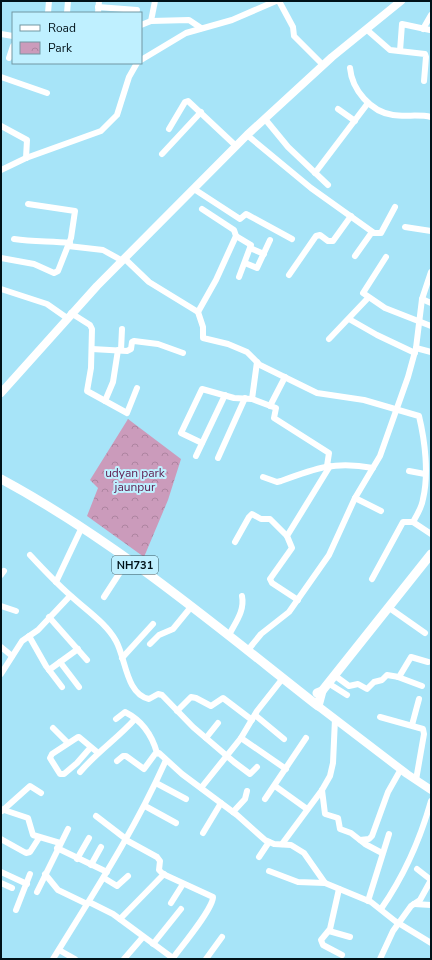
<svg xmlns="http://www.w3.org/2000/svg" width="432" height="960" viewBox="0 0 432 960" font-family="'Nunito Sans',sans-serif">
<style>
.park{fill:url(#park-crowns)}
.lines{fill:none;stroke-linecap:round;stroke-linejoin:round}
.minor{stroke:#fff;stroke-width:6}
.major{stroke:#fff;stroke-width:8}
.highway{stroke:#fff;stroke-width:9}
.labels{text-anchor:middle;dominant-baseline:central;stroke-width:4;stroke-linejoin:round;paint-order:stroke}
.shield{fill:#bff0ff;stroke:#39545d;stroke-width:1}
.shield-label{font-size:11px;font-weight:bold;fill:#001118}
.park-label{font-size:12px;fill:#5e1c4e;stroke:#bff0ff}
</style>
<defs>
<pattern id="park-crowns" width="20" height="18" patternUnits="userSpaceOnUse"><rect width="20" height="18" fill="#cb9bbb"/><path d="M2 6a3 3 0 1 1 6 0M12 15a3 3 0 1 1 6 0" fill="none" stroke="#ad84a0"/></pattern>
</defs>
<rect width="100%" height="100%" fill="#a7e4f8"/>
<path class="park" d="M128,419L181,459L168,500L144,557L87,516L98,488L90,480Z"/>
<g class="lines">
<g class="minor">
<path d="M279,1L293,27L294,36L323,65"/>
<path d="M98,7L137,10"/>
<path d="M48,13L49,1"/>
<path d="M67,13L68,1"/>
<path d="M98,13L99,1"/>
<path d="M151,21L155,1"/>
<path d="M141,25L151,21L189,20L201,28"/>
<path d="M366,29L390,50L425,54L426,57L424,81"/>
<path d="M423,29L431,15"/>
<path d="M1,34L13,36"/>
<path d="M400,51L402,24L430,30"/>
<path d="M9,58L13,46"/>
<path d="M141,60L186,33L232,20L276,1"/>
<path d="M350,68C352,90 371,112 393,115C406,117 419,114 431,117"/>
<path d="M1,77L47,93"/>
<path d="M338,109L355,121"/>
<path d="M265,119L288,147L328,185"/>
<path d="M1,126L27,140L26,158"/>
<path d="M169,129L185,102L188,101L236,146"/>
<path d="M247,135L311,188L374,233H381L395,207"/>
<path d="M162,154L201,112"/>
<path d="M1,170L26,158L101,131L117,115L129,77L137,63"/>
<path d="M315,173L368,103"/>
<path d="M194,189L240,219L246,214L248,215L292,239"/>
<path d="M405,227L431,231"/>
<path d="M236,236L251,245L239,277"/>
<path d="M14,239C33,242 51,241 70,243"/>
<path d="M68,246L103,250L121,260"/>
<path d="M250,248L264,254"/>
<path d="M355,256L372,232"/>
<path d="M386,257L363,293L385,308L431,326"/>
<path d="M1,258L34,264L54,273L58,271L71,238L75,211L28,204"/>
<path d="M124,258L149,282L198,312L203,327V338L228,344L247,352L260,365L317,393L364,400L419,416C425,441 429,474 423,499C422,507 417,515 413,522"/>
<path d="M245,263L257,268L270,240"/>
<path d="M289,275L316,236L320,235L328,241H333L351,216"/>
<path d="M1,289L47,304L67,318"/>
<path d="M422,299L431,303"/>
<path d="M198,312L216,280L236,236L234,230L202,209"/>
<path d="M71,313L90,325L92,329L91,368L87,391L127,413L137,388"/>
<path d="M349,319L377,335L415,353"/>
<path d="M329,339L368,298"/>
<path d="M416,348L431,352"/>
<path d="M92,349L127,351L131,349L132,342L134,341L158,344L183,353"/>
<path d="M121,350L122,329"/>
<path d="M252,399L257,362"/>
<path d="M105,401L113,382L118,350"/>
<path d="M270,406L285,377"/>
<path d="M202,443L181,433L202,389L234,398L252,399L276,408L274,418L329,453L327,466"/>
<path d="M196,456L225,395"/>
<path d="M218,458L245,398"/>
<path d="M409,471L425,474"/>
<path d="M263,477L277,482L281,481C316,468 335,461 373,468"/>
<path d="M355,498L381,511"/>
<path d="M235,542L249,517L252,514L261,519H270L287,536"/>
<path d="M30,555C43,569 56,583 71,596C86,610 106,623 116,641C126,659 126,694 149,699L158,694L162,695L193,727L234,762L250,774L257,767"/>
<path d="M1,575L4,571"/>
<path d="M372,579L403,522H413L431,534"/>
<path d="M56,582L82,527"/>
<path d="M104,597L128,560"/>
<path d="M298,600L272,583L270,579L292,548L287,536L330,466"/>
<path d="M1,606L16,611"/>
<path d="M388,607L425,633"/>
<path d="M49,617L87,660"/>
<path d="M229,635C235,623 245,611 242,596"/>
<path d="M29,636L46,666L62,687"/>
<path d="M150,644L159,635L173,629L191,607"/>
<path d="M1,647L12,656"/>
<path d="M248,650L261,634L289,612L329,555L355,498L380,456L408,377L416,348L422,299L431,272"/>
<path d="M122,658L153,624"/>
<path d="M60,662L79,687"/>
<path d="M49,670L78,649"/>
<path d="M1,674L22,641L38,630L70,596"/>
<path d="M334,675L349,686L358,684L367,689L374,682L382,680L387,675L399,677L411,657L428,662"/>
<path d="M398,677L422,686"/>
<path d="M328,683L347,695"/>
<path d="M177,711L191,697L196,698L211,706L223,698L252,720"/>
<path d="M255,715L284,739"/>
<path d="M380,717L423,729L424,734L416,780"/>
<path d="M116,719L125,712C143,721 152,735 157,753"/>
<path d="M412,725L419,699"/>
<path d="M53,728L68,743"/>
<path d="M206,738L218,723"/>
<path d="M241,738L286,769"/>
<path d="M91,747L77,763L64,774H60L50,758L52,754L78,737H79L97,752"/>
<path d="M117,761L123,756H126L144,769L155,754L159,753L182,774L237,815L265,840L274,844L291,845L304,853L325,883L371,902L395,921L431,943"/>
<path d="M80,772C97,752 118,738 135,719"/>
<path d="M156,783L186,799"/>
<path d="M275,786L307,809"/>
<path d="M201,788L241,738L257,711L283,678"/>
<path d="M322,790L325,814L338,818L340,829L351,833L365,844L382,853"/>
<path d="M265,799L306,738"/>
<path d="M145,806L176,823"/>
<path d="M1,809L28,818L33,835L60,843"/>
<path d="M2,811L30,786L41,793"/>
<path d="M233,812L245,799L247,791"/>
<path d="M96,816L126,839"/>
<path d="M203,833L221,803"/>
<path d="M1,839L26,853L30,852L39,838"/>
<path d="M126,840L157,857L160,861L159,870L163,874L213,897C213,909 181,947 173,958"/>
<path d="M360,840L369,839L372,836L388,792L401,769"/>
<path d="M282,844L322,790L330,776L333,763L335,719"/>
<path d="M57,848L107,872"/>
<path d="M259,857L269,842"/>
<path d="M77,859L89,838"/>
<path d="M91,865L101,847"/>
<path d="M417,869L431,880"/>
<path d="M269,871L298,882L325,883"/>
<path d="M1,872L27,884"/>
<path d="M45,874L58,890L87,904"/>
<path d="M104,878L117,886L128,876"/>
<path d="M1,883L12,888"/>
<path d="M339,889L330,929L321,940L323,945L342,955"/>
<path d="M37,892L68,829"/>
<path d="M368,901L389,834"/>
<path d="M89,902L113,914L174,959"/>
<path d="M171,903L183,884"/>
<path d="M414,904L431,905"/>
<path d="M381,909C404,876 420,840 431,801"/>
<path d="M16,910L30,874"/>
<path d="M120,919L164,874"/>
<path d="M329,931L350,937"/>
<path d="M153,944L181,909"/>
<path d="M59,950L75,959"/>
<path d="M53,959C93,894 135,830 166,760"/>
<path d="M124,959L143,937"/>
<path d="M206,959L222,937"/>
<path d="M380,959L393,931L411,906L420,900L431,880"/>
</g>
<g class="major">
<path d="M1,393L97,286L247,135L332,57L401,1"/>
<path d="M318,706L407,774L431,790"/>
</g>
<g class="highway">
<path d="M1,479C116,541 216,626 318,706L322,691"/>
<path d="M317,693L322,691L431,554"/>
</g>
</g>
<g class="labels">
<rect class="shield" x="112" y="556" width="46" height="18" rx="3"/>
<g class="shield-label">
<text x="135" y="565">NH731</text>
</g>
<g class="park-label">
<text x="135" y="473">udyan park<tspan x="135" dy="14">jaunpur</tspan></text>
</g>
</g>
<rect width="432" height="960" fill="none" stroke="#001118" stroke-width="4"/>
<rect x="12" y="12" width="130" height="52" fill="#bff0ff" stroke="#7397a3"/>
<rect x="20" y="25" width="20" height="6" fill="#ffffff" stroke="#7397a3"/>
<text x="48" y="32" font-size="12" fill="#001118">Road</text>
<rect x="20" y="42" width="20" height="12" fill="url(#park-crowns)" stroke="#7397a3"/>
<text x="48" y="52" font-size="12" fill="#001118">Park</text>
</svg>
